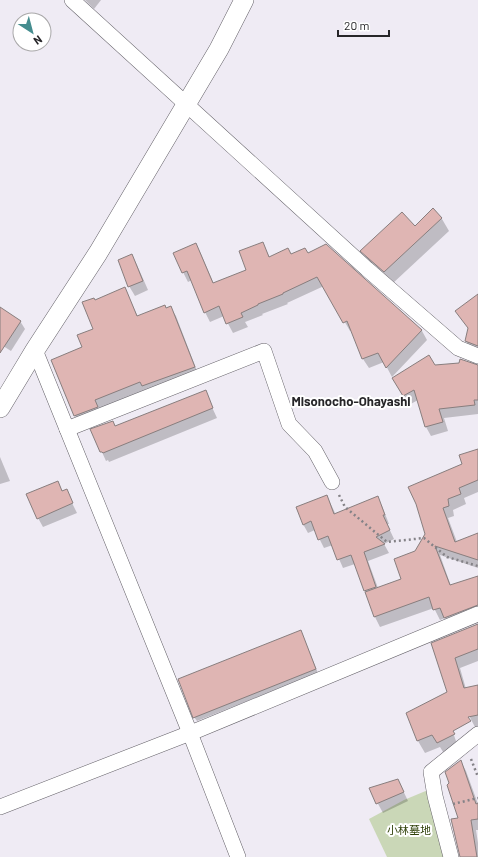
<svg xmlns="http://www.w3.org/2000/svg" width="478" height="857" viewBox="0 0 478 857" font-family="Barlow,'Noto Sans JP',sans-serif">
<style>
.green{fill:#cad7b7}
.shadow{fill:#0003}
.building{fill:#dfb5b3;stroke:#887e7e}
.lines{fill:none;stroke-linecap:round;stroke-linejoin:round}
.minor-casing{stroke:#646168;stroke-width:16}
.tertiary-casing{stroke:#646168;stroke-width:20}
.path{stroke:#848287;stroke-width:2.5;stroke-dasharray:2 3;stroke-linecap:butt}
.minor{stroke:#fff;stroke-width:15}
.tertiary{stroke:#fff;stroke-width:19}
.labels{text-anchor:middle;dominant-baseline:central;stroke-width:4;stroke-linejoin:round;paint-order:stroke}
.park-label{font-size:11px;fill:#30410a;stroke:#fff}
.quarter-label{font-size:13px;font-weight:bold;fill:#272629;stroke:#fff}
</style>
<rect width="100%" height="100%" fill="#efebf4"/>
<path class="green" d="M428,790L445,857H387L369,819L404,800Z"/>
<g class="shadow">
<path d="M85,0H101L94,9Z"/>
<path d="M433,210L442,219L449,231L392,284L369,263L362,251L414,227Z"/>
<path d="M196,244L201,254L214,284L247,270L263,244L270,258L307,254L326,245L422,331L427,340L392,377L384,362L369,368L363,359L352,330L350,331L324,286L287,303L288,304L262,314L263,315L245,322L248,327L233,333L224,316L210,322L205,312L192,280L188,282L183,272Z"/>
<path d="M132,255L137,265L148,290L135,296L129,286Z"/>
<path d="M125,289L138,317L170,307L176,316L199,376L80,424L75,416L53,360L83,347L94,330L95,301Z"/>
<path d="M478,299V353L471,351L466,341L469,329L457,311Z"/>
<path d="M0,308L20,321L25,329L11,351L0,344Z"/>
<path d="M435,366H478V414L444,418L448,431L431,436L426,427L418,400L409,405L394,378Z"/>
<path d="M205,392L217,418L109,462L108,460L106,461L92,430L115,427Z"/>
<path d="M478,450V492L464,498L466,504L453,510L454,516L448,518L457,542L478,535V568L440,555L451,586L478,578V617L451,628L445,618L440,620L434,608L380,627L375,617L355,564L343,568L333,545L324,548L315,530L308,533L303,524L327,496L336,515L377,498L382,506L389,524H387L394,539L384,544L389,553L368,561L378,588L402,580L463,464Z"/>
<path d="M0,457L10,481L0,484Z"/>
<path d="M58,483L63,492L66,491L77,513L43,527L38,518Z"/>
<path d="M478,625V661L460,668L466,689L478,686V729H476L432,644Z"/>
<path d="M303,636L318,673L197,721L194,717Z"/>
<path d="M445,709L458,747L445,755L440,747L425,753L418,741L407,714Z"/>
<path d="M461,762L466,771L478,804V830H476L478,843V857H461L459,819L450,784Z"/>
<path d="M398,780L408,801L383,813L370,789Z"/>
</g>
<g class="building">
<path d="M433,208L442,218L384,272L360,251L402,212L415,226Z"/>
<path d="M263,242L269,257L288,248L291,254L305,248L308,253L326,244L422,330L386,368L378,353L362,359L347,321L343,323L317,277L283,293V294L258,304V305L241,313L243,317L226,324L219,306L204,313L187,271L182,273L173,253L196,243L213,283L246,270L239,251Z"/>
<path d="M132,254L143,281L128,287L118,260Z"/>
<path d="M125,287L137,316L165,305L166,308L171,306L195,367L142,386L140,382L95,400L98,407L74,416L51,360L82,347L77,335L93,329L82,302L94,298L95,300Z"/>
<path d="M478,294V346L465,341L468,328L455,311Z"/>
<path d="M0,307L21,321L0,353Z"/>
<path d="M429,355L435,365L459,363L460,359L478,365V400H474L475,405L439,409L443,422L425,427L414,390L403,396L392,378Z"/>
<path d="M206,390L213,408L103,453L102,452H100L90,429L113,421L115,426Z"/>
<path d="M478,449V480L459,488L461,494L448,499L449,506L443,508L455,542L478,533V560L435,546L450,585L478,576V605L444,618L440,608L433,610L429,597L374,617L365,592L401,579L394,559L415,551L425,534L416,504L408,487L462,464L459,455Z"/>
<path d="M58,481L62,491L67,489L73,503L37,519L26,494Z"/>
<path d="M327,495L334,514L378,496L385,515H383L390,530L376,537L385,544L364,552L376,587L364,591L351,555L337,560L328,536L318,540L311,521L303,525L296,507Z"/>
<path d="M478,624V649L455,658L464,688L478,685V715L468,717L471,721L453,731L455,734L437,743L432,735L417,741L406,713L447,692L431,643Z"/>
<path d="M301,630L316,669L193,718L178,679Z"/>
<path d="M461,760L476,804L478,803V819L471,820L477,857H460L451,819L458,818L447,785L449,783L445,772Z"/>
<path d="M398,779L404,792L376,804L369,788Z"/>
</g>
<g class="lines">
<g class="minor-casing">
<g id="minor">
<path d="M72,0L367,269L458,348L478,356"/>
<path d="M35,350L190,733L238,857"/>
<path d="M67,429L264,351L289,424L315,451L332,482"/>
<path d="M0,807L198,730L478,614"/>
<path d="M451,857L435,796L431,772L478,734"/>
</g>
</g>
<g class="tertiary-casing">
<path id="tertiary" d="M0,408L35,350L98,253L219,49L244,0"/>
</g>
<g class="path">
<path d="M339,495L345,507L387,542L424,538L447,557L478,566"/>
<path d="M471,759L478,777"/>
<path d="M453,804L478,798"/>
</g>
<use href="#minor" class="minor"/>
<use href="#tertiary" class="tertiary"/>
</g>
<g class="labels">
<g class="park-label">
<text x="409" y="829">小林墓地</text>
</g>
<g class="quarter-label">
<text x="351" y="401">Misonocho-Ohayashi</text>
</g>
</g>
<g transform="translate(32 32) rotate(144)"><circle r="19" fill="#ffffff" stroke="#a9a8a9"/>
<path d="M0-3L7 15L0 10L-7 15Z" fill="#458d8f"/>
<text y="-6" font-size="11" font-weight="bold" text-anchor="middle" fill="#272629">N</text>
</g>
<path d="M338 30v6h51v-6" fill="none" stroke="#272629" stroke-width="2"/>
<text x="344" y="30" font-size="12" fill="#272629" stroke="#ffffff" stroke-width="3" paint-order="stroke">20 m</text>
</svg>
